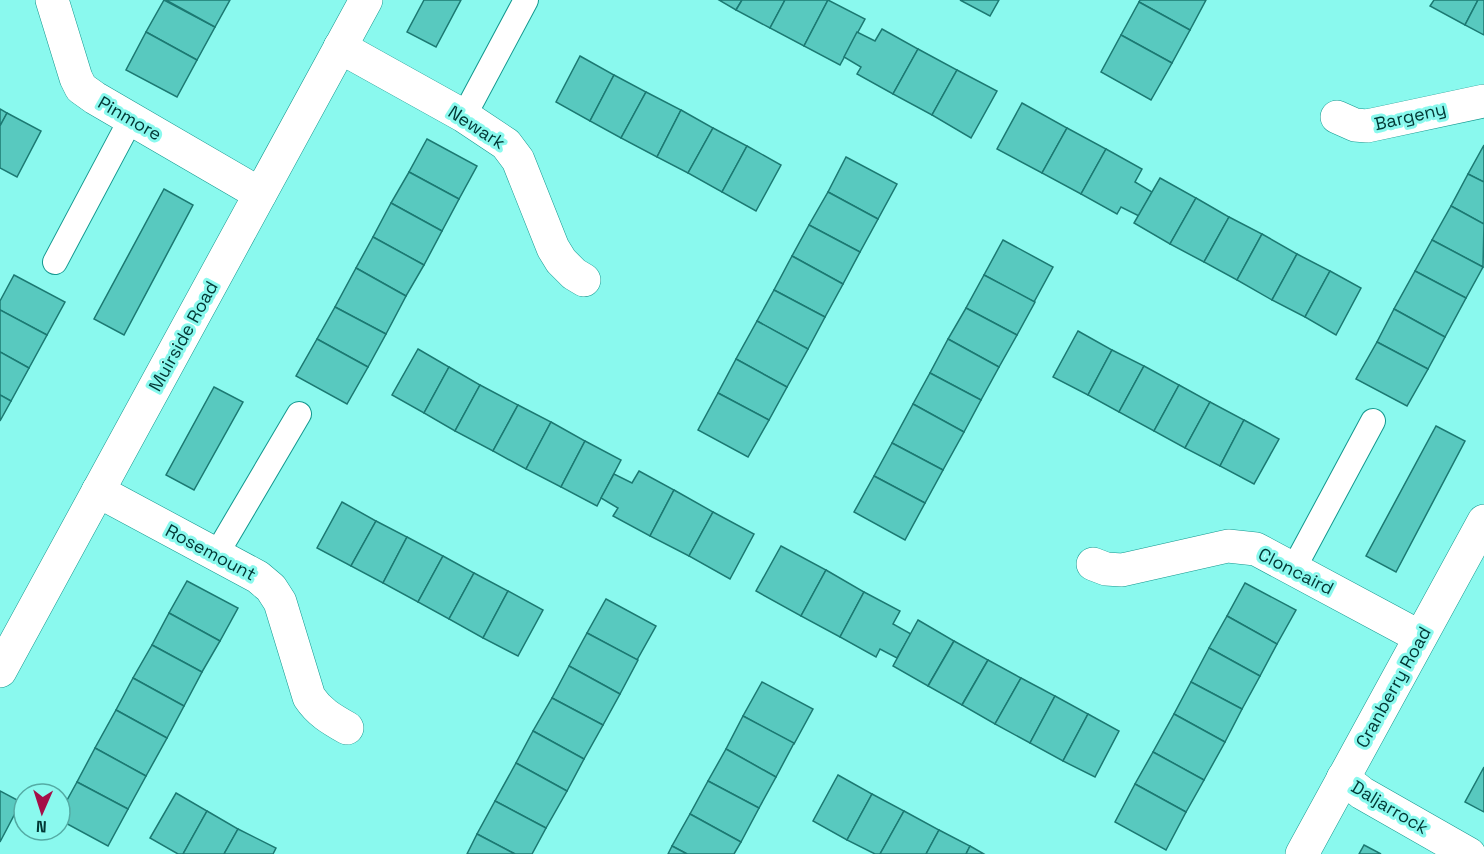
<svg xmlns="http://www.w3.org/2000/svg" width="1484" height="854" viewBox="0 0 1484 854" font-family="'Space Grotesk',sans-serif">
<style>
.building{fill:#58c9bf;stroke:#1c7972;stroke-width:1.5}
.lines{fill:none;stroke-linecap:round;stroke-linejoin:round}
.lane-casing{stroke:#13988f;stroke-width:26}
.street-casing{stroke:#13988f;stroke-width:34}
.lane{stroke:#fff;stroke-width:24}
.street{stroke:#fff;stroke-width:33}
.labels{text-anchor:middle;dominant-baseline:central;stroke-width:6;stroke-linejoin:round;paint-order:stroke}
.street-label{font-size:18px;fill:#023734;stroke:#8af9ee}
</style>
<rect width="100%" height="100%" fill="#8af9ee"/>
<g class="building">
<path d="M164,0L215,27L197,60L146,32Z"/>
<path d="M166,0H230L215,27Z"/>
<path d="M424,0H461L436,47L407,32Z"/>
<path d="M719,0H742L736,10Z"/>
<path d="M742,0H785L770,28L736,10Z"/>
<path d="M785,0H828L804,46L770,28Z"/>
<path d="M828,0L865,19L840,65L804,46Z"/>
<path d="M960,0H999L990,16Z"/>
<path d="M1140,0H1206L1190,30L1139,2Z"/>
<path d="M1434,0H1478L1465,25L1430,6Z"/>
<path d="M1478,0H1484V35L1465,25Z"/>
<path d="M1139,2L1190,30L1172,63L1121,35Z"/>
<path d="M882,29L918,49L893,94L857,74L861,67L844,57L857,32L875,41Z"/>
<path d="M146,32L197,60L177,97L126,70Z"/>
<path d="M1121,35L1172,63L1151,100L1101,72Z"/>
<path d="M918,49L957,70L932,115L893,94Z"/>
<path d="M580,56L614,75L590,121L556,102Z"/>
<path d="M957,70L997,91L971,138L932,115Z"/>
<path d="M614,75L646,92L621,138L590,121Z"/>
<path d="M646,92L681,110L657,157L621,138Z"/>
<path d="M1022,103L1067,128L1042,173L997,149Z"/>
<path d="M0,109L7,113L0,126Z"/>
<path d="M681,110L713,128L688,173L657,157Z"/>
<path d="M7,113L41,131L17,177L0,168V126Z"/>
<path d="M713,128L747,146L722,192L688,173Z"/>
<path d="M1067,128L1106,149L1081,194L1042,173Z"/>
<path d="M427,139L477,166L459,199L409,172Z"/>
<path d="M1484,145V182L1468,174Z"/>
<path d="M747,146L781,165L756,211L722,192Z"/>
<path d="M1106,149L1142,169L1135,182L1152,192L1139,216L1121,207L1117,214L1081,194Z"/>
<path d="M846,157L897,184L878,219L828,192Z"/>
<path d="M409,172L459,199L442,231L391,203Z"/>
<path d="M1468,174L1484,182V224L1451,206Z"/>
<path d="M1160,178L1196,198L1170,244L1134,223Z"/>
<path d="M164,189L193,205L124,335L94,319Z"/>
<path d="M828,192L878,219L860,252L809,225Z"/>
<path d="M1196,198L1229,217L1204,262L1170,244Z"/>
<path d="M391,203L442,231L424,265L373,237Z"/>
<path d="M1451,206L1484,224L1483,267L1432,240Z"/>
<path d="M1229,217L1262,234L1237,280L1204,262Z"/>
<path d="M809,225L860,252L843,284L792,256Z"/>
<path d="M1262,234L1297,254L1272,300L1237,280Z"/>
<path d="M373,237L424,265L406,296L356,268Z"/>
<path d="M1003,240L1053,267L1034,302L984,275Z"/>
<path d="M1432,240L1483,267L1466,298L1415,271Z"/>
<path d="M1297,254L1330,271L1305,317L1272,300Z"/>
<path d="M792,256L843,284L825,317L774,290Z"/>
<path d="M356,268L406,296L386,334L335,307Z"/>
<path d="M1330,271L1361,288L1336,335L1305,317Z"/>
<path d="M1415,271L1466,298L1445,337L1394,309Z"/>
<path d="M14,275L65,302L47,335L0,310V301Z"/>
<path d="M984,275L1035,302L1017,335L966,308Z"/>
<path d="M774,290L825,317L808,349L757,321Z"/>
<path d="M335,307L386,334L368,367L317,339Z"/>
<path d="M966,308L1017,335L999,367L948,339Z"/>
<path d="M1394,309L1445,337L1428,369L1377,342Z"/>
<path d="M0,310L47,335L29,368L0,352Z"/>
<path d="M757,321L808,349L787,387L736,359Z"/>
<path d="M1078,331L1112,350L1088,395L1053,377Z"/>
<path d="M317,339L368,367L347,404L296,376Z"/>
<path d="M948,339L999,367L981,400L930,373Z"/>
<path d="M1377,342L1428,369L1407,406L1356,379Z"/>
<path d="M418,349L449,367L424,413L392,395Z"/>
<path d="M1112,350L1144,366L1119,412L1088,395Z"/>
<path d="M0,352L29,368L11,401L0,395Z"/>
<path d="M736,359L787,387L769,420L718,393Z"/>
<path d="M1144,366L1179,385L1154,431L1119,412Z"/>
<path d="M449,367L480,385L455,431L424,413Z"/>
<path d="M930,373L981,400L964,432L913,404Z"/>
<path d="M480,385L518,405L493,451L455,431Z"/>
<path d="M1179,385L1210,402L1185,448L1154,431Z"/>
<path d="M214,387L243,402L194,490L166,475Z"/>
<path d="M718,393L769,420L748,457L698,430Z"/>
<path d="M0,395L11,401L0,421Z"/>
<path d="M1210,402L1244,420L1220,466L1185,448Z"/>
<path d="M913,404L964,432L943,470L892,443Z"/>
<path d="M518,405L551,422L526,469L493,451Z"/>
<path d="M1244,420L1279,439L1254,484L1220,466Z"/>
<path d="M551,422L585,441L561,487L526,469Z"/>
<path d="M1436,426L1465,441L1396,572L1366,556Z"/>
<path d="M585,441L621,460L597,506L561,487Z"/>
<path d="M892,443L943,470L925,503L874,476Z"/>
<path d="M639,471L674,490L650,536L613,516L618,508L601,498L614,474L632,483Z"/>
<path d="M874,476L925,503L905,540L854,512Z"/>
<path d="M674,490L713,512L689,556L650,536Z"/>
<path d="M342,502L376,521L351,566L317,548Z"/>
<path d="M713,512L754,534L730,579L689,556Z"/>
<path d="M376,521L407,537L383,583L351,566Z"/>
<path d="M407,537L443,556L418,602L383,583Z"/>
<path d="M781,546L826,570L801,616L756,591Z"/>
<path d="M443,556L474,573L449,619L418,602Z"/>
<path d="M826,570L864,592L840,637L801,616Z"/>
<path d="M474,573L508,591L483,638L449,619Z"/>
<path d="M187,581L238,608L220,641L169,613Z"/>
<path d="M1245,583L1296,610L1277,644L1227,616Z"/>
<path d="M508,591L543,610L518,656L483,638Z"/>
<path d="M864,592L900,611L893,624L911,634L897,658L880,649L876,657L840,637Z"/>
<path d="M606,599L656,626L637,660L587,633Z"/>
<path d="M169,613L220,641L202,672L152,645Z"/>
<path d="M1227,616L1277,644L1260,676L1209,648Z"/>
<path d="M918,620L954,641L928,686L893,666Z"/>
<path d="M587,633L638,660L620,694L569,666Z"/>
<path d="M954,641L988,660L962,705L928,686Z"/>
<path d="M152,645L202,672L184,706L133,678Z"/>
<path d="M1209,648L1260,676L1242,709L1191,682Z"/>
<path d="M988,660L1021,678L995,724L962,705Z"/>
<path d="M569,666L620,694L603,725L552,698Z"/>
<path d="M133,678L184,706L167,738L116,710Z"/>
<path d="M1021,678L1055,696L1030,743L995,724Z"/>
<path d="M762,682L813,709L794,744L743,716Z"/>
<path d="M1191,682L1242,709L1225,742L1174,714Z"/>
<path d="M1055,696L1088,714L1063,761L1030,743Z"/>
<path d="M552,698L603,725L584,759L533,731Z"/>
<path d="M116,710L167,738L146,776L95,748Z"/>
<path d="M1088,714L1119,731L1095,777L1063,761Z"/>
<path d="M1174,714L1225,742L1204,780L1153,752Z"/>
<path d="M743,716L794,743L776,777L726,749Z"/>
<path d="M533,731L584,759L567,791L516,763Z"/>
<path d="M95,748L146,776L128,809L77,782Z"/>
<path d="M726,749L776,777L759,808L708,781Z"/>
<path d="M1153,752L1204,780L1186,812L1135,784Z"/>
<path d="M516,763L567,791L546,828L495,801Z"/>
<path d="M1484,767V812L1465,802Z"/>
<path d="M838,775L872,794L847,840L813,821Z"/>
<path d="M708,781L759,808L741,842L690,814Z"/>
<path d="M77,782L128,809L108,846L60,820V813Z"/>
<path d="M1135,784L1186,812L1166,850L1115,822Z"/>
<path d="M0,791L21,802L0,842Z"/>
<path d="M176,793L207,811L183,854H178L150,838Z"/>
<path d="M872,794L904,811L880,854H875L847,840Z"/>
<path d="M495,801L546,828L532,854H515L477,834Z"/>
<path d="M207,811L238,829L224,854H183Z"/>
<path d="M904,811L939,830L926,854H880Z"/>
<path d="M690,814L741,842L734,854H687L672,846Z"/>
<path d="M238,829L276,848L273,854H224Z"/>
<path d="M939,830L970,846L966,854H926Z"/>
<path d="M477,834L515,854H467Z"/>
<path d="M1364,845L1381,854H1359Z"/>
<path d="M672,846L687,854H668Z"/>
<path d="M970,846L984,854H966Z"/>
</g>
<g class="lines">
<g class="lane-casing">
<g id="lane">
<path d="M464,116L526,0"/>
<path d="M55,262L131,119"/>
<path d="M216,555L299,414"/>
<path d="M1294,568L1373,421"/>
</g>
</g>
<g class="street-casing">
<g id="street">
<path d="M52,0L76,78L81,88L95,98L260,194"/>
<path d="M340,47L464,116L506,144L518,160L553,248L561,261L574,274L584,280"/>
<path d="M1337,117L1355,125L1367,126L1484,101"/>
<path d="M98,491L258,577L271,588L280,602L309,697C319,712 331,719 347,728"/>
<path d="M1093,564L1106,569L1122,570L1228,546L1256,549L1420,637"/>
<path d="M0,671L366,0"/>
<path d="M1343,778L1362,793L1469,854"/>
<path d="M1302,854L1484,521"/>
</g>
</g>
<use href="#lane" class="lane"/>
<use href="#street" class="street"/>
</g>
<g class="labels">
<g class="street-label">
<text transform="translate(1410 116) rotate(-13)">Bargeny</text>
<text transform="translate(130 118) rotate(30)">Pinmore</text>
<text transform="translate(477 127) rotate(33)">Newark</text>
<text transform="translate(183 336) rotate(-61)">Muirside Road</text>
<text transform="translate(211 552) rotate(28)">Rosemount</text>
<text transform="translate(1296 571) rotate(27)">Cloncaird</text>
<text transform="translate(1393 687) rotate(-61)">Cranberry Road</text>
<text transform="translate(1390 807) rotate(31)">Daljarrock</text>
</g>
</g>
<g transform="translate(42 812) rotate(183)"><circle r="28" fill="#8af9ee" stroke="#54aba4" stroke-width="1.5"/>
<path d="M0-4.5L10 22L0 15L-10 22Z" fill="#a50e47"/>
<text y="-9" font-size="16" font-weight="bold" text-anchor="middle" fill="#023734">N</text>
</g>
</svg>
